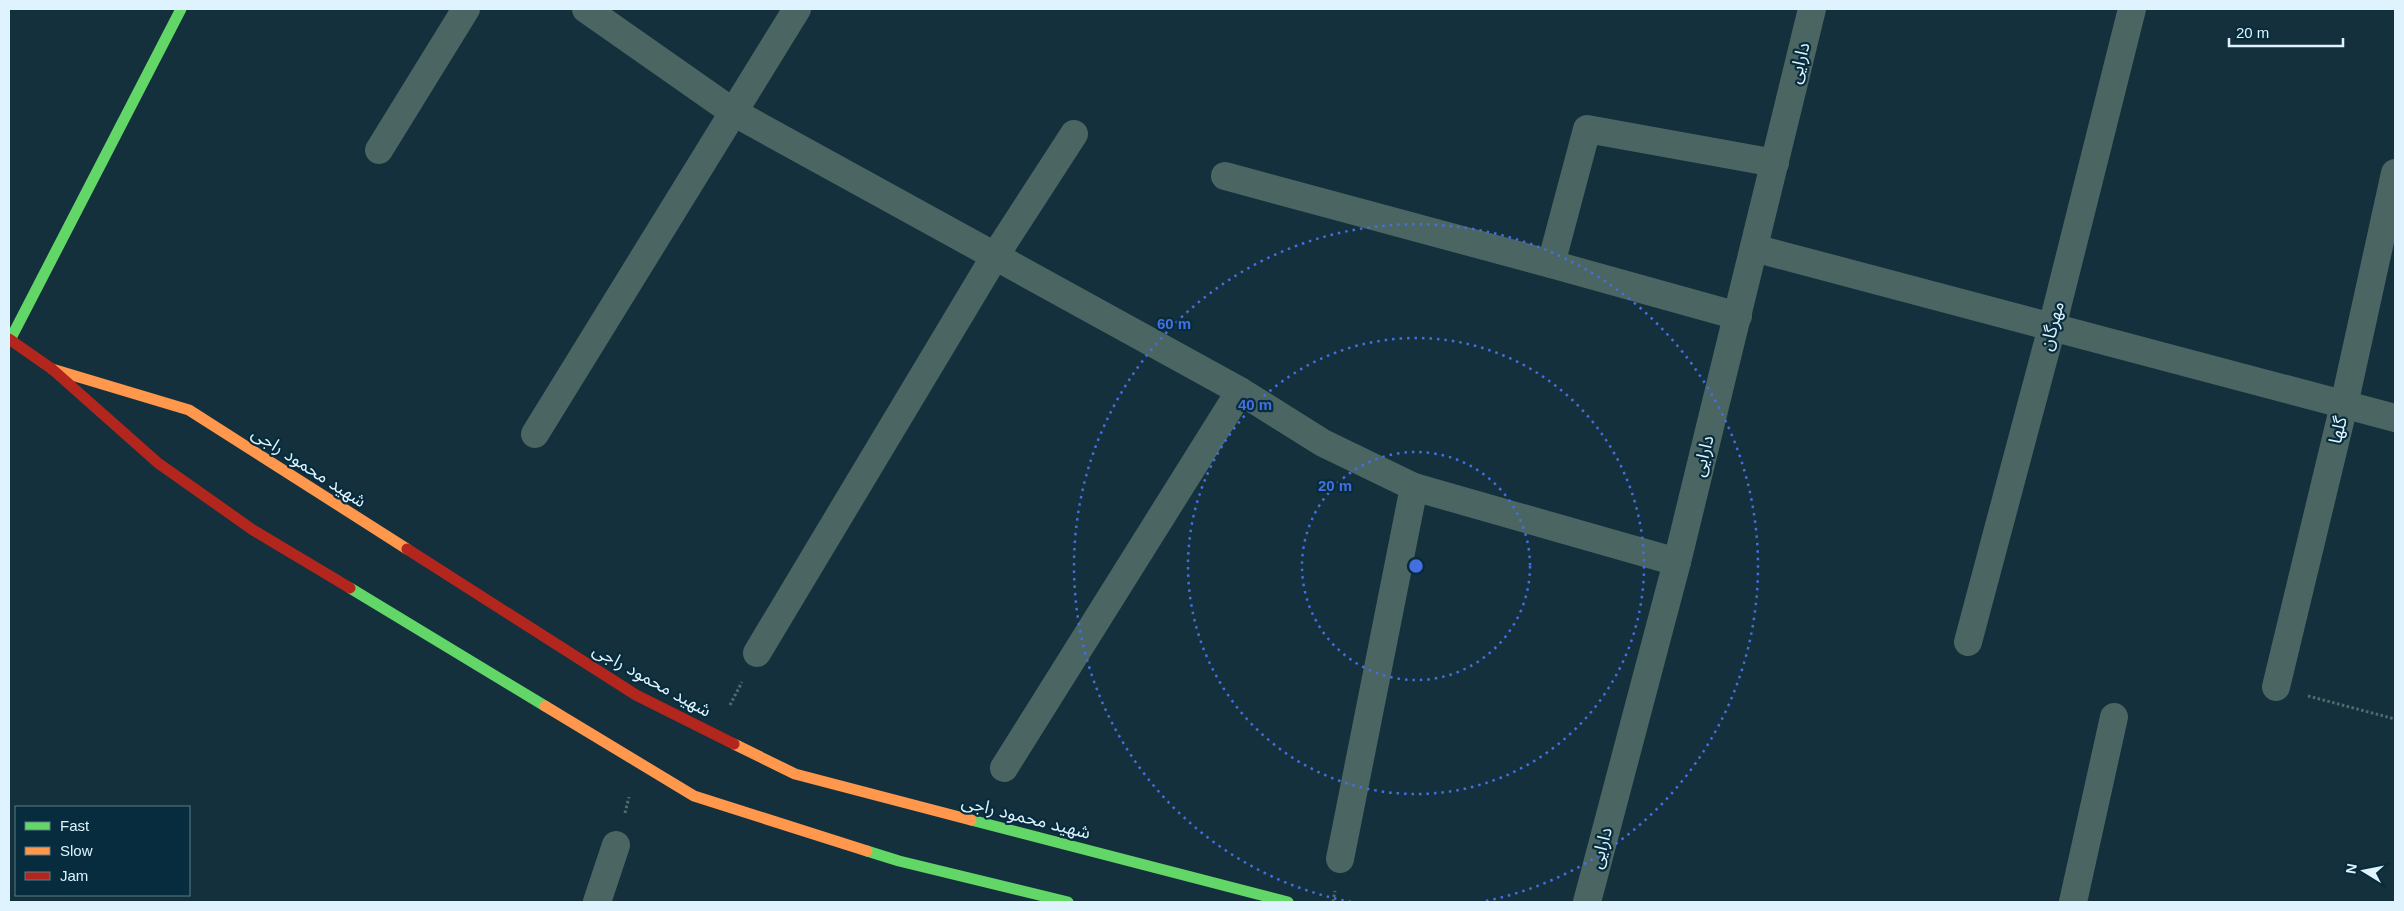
<svg xmlns="http://www.w3.org/2000/svg" width="2404" height="911" viewBox="0 0 2404 911" font-family="Arial,'Noto Sans Arabic',sans-serif">
<style>
.lines{fill:none;stroke-linecap:round;stroke-linejoin:round}
.path{stroke:#536b6b;stroke-width:3;stroke-dasharray:2.5 2.5;stroke-linecap:butt}
.street{stroke:#4b6662;stroke-width:28}
.fast{stroke:#63d668;stroke-width:11}
.slow{stroke:#ff974d;stroke-width:11}
.jam{stroke:#b3261e;stroke-width:11}
.ring{fill:none;stroke:#446fe0;stroke-width:2.5;stroke-dasharray:2.5 5}
.labels{text-anchor:middle;dominant-baseline:central;stroke-width:4.5;stroke-linejoin:round;paint-order:stroke}
.street-label{font-size:18px;fill:#dff3fe;stroke:#062c3d}
.centre{fill:#446fe0;stroke:#062c3d;stroke-width:2.5}
.ring-label{font-size:15px;text-anchor:middle;font-weight:bold;fill:#446fe0;stroke:#062c3d;stroke-width:4.5;stroke-linejoin:round;paint-order:stroke}
</style>
<rect width="100%" height="100%" fill="#14303c"/>
<g class="lines">
<g class="path">
<path d="M2308,696L2395,719"/>
<path d="M730,705L742,682"/>
<path d="M625,813L629,797"/>
<path d="M1333,902L1335,891"/>
</g>
<g class="street">
<path d="M586,9L733,112L1240,391L1323,443L1414,487L1677,562"/>
<path d="M379,150L466,9"/>
<path d="M1225,176L1551,264"/>
<path d="M1754,248L2395,418"/>
<path d="M1738,316L1551,264L1587,129L1775,163"/>
<path d="M535,434L797,9"/>
<path d="M1968,642L2052,327L2132,9"/>
<path d="M757,653L995,256L1074,134"/>
<path d="M2276,687L2344,405L2395,173"/>
<path d="M1004,768L1240,391"/>
<path d="M1340,859L1414,487"/>
<path d="M597,902L616,845"/>
<path d="M1587,902L1677,562L1812,9"/>
<path d="M2073,902L2114,717"/>
</g>
<g class="fast">
<path d="M10,340L181,9"/>
<path d="M350,588L545,706"/>
<path d="M971,820L1288,902"/>
<path d="M867,851L899,861L1068,902"/>
</g>
<g class="slow">
<path d="M52,369L189,410L407,549"/>
<path d="M545,706L694,796L867,851"/>
<path d="M734,744L795,774L971,820"/>
</g>
<g class="jam">
<path d="M9,339L52,369L158,463L253,530L350,588"/>
<path d="M407,549L636,695L734,744"/>
</g>
</g>
<g class="ring">
<circle cx="1416" cy="566" r="114"/>
<circle cx="1416" cy="566" r="228"/>
<path d="M1351 902A342 342 0 1 1 1481 902"/>
</g>
<g class="labels">
<g class="street-label">
<text transform="translate(1799 63) rotate(-76)">دارایی</text>
<text transform="translate(2052 326) rotate(-75)">مهرگان</text>
<text transform="translate(2338 430) rotate(-76)">گلها</text>
<text transform="translate(1703 456) rotate(-76)">دارایی</text>
<text transform="translate(309 467) rotate(33)">شهید محمود راجی</text>
<text transform="translate(652 680) rotate(29)">شهید محمود راجی</text>
<text transform="translate(1026 817) rotate(14)">شهید محمود راجی</text>
<text transform="translate(1601 848) rotate(-75)">دارایی</text>
</g>
</g>
<circle cx="1416" cy="566" r="8" class="centre"/>
<g class="ring-label">
<text x="1174" y="329">60 m</text>
<text x="1255" y="410">40 m</text>
<text x="1335" y="491">20 m</text>
</g>
<rect width="2404" height="911" fill="none" stroke="#dff3fe" stroke-width="20"/>
<rect x="15" y="806" width="175" height="90" fill="#062c3d" stroke="#5d7c8a"/>
<rect x="25" y="822" width="25" height="8" fill="#63d668" stroke="#5d7c8a"/>
<text x="60" y="831" font-size="15" fill="#dff3fe">Fast</text>
<rect x="25" y="847" width="25" height="8" fill="#ff974d" stroke="#5d7c8a"/>
<text x="60" y="856" font-size="15" fill="#dff3fe">Slow</text>
<rect x="25" y="872" width="25" height="8" fill="#b3261e" stroke="#5d7c8a"/>
<text x="60" y="881" font-size="15" fill="#dff3fe">Jam</text>
<g transform="translate(2364 871) rotate(280)" stroke="#062c3d" stroke-width="4" paint-order="stroke">
<path d="M0-4L9 19L0 12L-9 19Z" fill="#dff3fe"/>
<text y="-8" font-size="14" font-weight="bold" text-anchor="middle" fill="#dff3fe">N</text>
</g>
<path d="M2229 38v8h114v-8" fill="none" stroke="#dff3fe" stroke-width="2.5"/>
<text x="2236" y="38" font-size="15" fill="#dff3fe" stroke="#062c3d" stroke-width="4" paint-order="stroke">20 m</text>
</svg>
